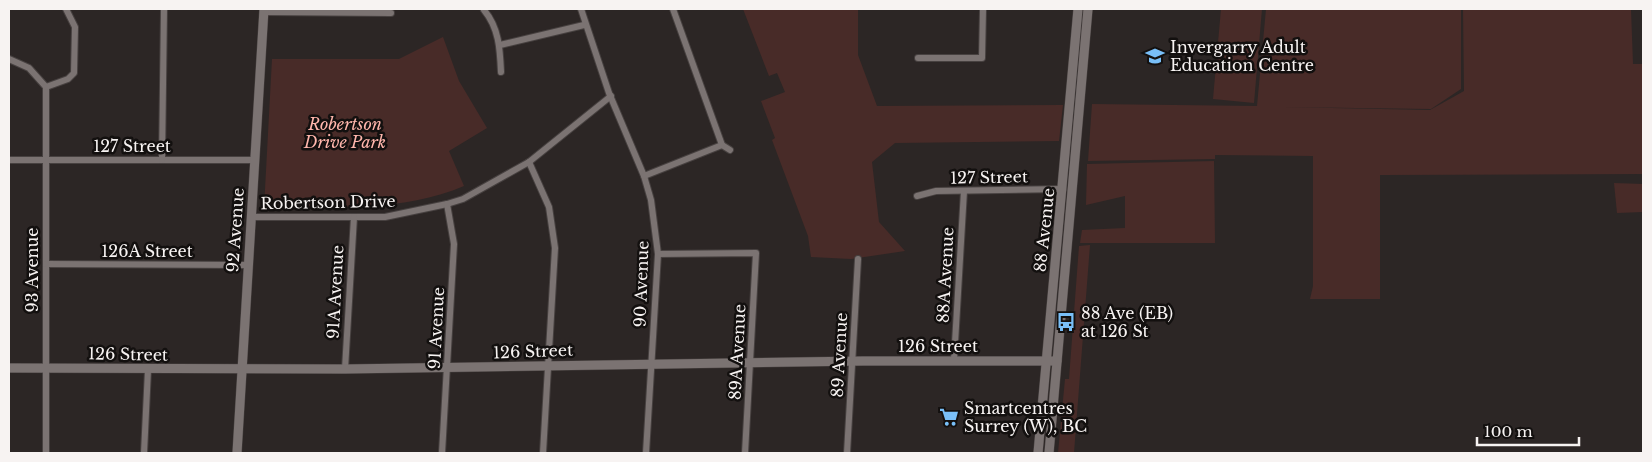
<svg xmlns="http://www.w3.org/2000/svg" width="1652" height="462" viewBox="0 0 1652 462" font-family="'Libre Baskerville',serif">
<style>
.green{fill:#482b28}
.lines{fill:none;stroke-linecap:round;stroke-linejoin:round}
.minor-casing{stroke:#474140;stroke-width:8}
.tertiary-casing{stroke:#474140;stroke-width:10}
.secondary-casing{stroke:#474140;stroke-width:10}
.minor{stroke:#7b7372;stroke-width:6}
.tertiary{stroke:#7b7372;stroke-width:9}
.secondary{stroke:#7b7372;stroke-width:9}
.labels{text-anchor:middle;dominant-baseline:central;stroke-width:5;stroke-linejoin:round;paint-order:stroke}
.poi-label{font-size:16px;fill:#f7f3f2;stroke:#13100f;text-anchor:start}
.park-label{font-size:16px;font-style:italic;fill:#ffb6ac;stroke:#13100f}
.street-label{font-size:16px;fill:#f7f3f2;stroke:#13100f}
</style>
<rect width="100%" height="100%" fill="#2c2625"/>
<g class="green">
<path d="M743,9H858V55L877,106L1063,105L1059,141L895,143L872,162L879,222L905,251L851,259L811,257L808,236L772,140L775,138L761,101L785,92L777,73L769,76Z"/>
<path d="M1221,9H1262L1254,103L1213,99Z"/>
<path d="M1266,9H1461V89L1431,109L1282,107L1430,110L1464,91L1463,9H1631L1633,64H1643V174L1380,175V299H1310L1313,286V156L1215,155V159L1088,161L1092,104L1257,106Z"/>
<path d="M443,37L459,81L487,128L449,151L464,186C405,212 328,207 264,208L272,59H399Z"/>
<path d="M1214,161L1215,243H1080L1082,230L1125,228V196L1086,205L1087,164Z"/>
<path d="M1614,183L1643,184V212L1617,213Z"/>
<path d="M1090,245L1074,453H1058L1065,379H1069L1079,246Z"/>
</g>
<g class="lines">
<g class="minor-casing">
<g id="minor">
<path d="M581,9L609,93L644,176L651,200L658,254L646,453"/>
<path d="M484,10C499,28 500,49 501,72"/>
<path d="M264,12L391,13"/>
<path d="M500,45L584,25"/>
<path d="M918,58H982L983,9"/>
<path d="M9,59L29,68L46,87"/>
<path d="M46,87V453"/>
<path d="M46,87L68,79L74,73L75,27L66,9"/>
<path d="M722,145L730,150"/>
<path d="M9,160H254"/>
<path d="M162,160L164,9"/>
<path d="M529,162L549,207L555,248L543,453"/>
<path d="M644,176L722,145L673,9"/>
<path d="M917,196L936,191L1063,189"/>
<path d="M251,217H385L447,204L463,199L529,162L611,96"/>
<path d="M658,254L756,253L745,453"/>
<path d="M46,264L247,265"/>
<path d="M954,360L964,191"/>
<path d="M345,369L354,217"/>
<path d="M144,453L148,370"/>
<path d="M442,453L454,244L447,204"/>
<path d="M847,453L858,259"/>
</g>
</g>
<g class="tertiary-casing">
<g id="tertiary">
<path d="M9,368L345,369L863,361H1057"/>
<path d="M237,453L264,9"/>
</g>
</g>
<g class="secondary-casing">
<g id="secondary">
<path d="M1038,453L1078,9"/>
<path d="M1049,453L1088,9"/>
</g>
</g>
<use href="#minor" class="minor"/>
<use href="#tertiary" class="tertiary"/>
<use href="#secondary" class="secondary"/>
</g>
<defs>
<g id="school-bare" transform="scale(1.5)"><path d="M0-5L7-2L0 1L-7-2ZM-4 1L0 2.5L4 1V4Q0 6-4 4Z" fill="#79bff8" stroke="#13100f" stroke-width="2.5" paint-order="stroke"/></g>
<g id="bus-bare" transform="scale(1.5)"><path d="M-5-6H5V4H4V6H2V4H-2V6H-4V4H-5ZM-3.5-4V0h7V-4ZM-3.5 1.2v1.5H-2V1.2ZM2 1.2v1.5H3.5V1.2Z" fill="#79bff8" stroke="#13100f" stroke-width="2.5" paint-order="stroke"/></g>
<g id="supermarket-bare" transform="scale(1.5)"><path d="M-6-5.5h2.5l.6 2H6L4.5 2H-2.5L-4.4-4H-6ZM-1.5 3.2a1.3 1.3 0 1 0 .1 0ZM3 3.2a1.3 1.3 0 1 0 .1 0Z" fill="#79bff8" stroke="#13100f" stroke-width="2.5" paint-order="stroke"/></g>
</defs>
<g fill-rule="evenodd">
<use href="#school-bare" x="1155" y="56"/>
<use href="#bus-bare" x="1066" y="322"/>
<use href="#supermarket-bare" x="949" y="417"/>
</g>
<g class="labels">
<g class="poi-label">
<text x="1170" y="47">Invergarry Adult<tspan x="1170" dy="18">Education Centre</tspan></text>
<text x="1081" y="313">88 Ave (EB)<tspan x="1081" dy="18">at 126 St</tspan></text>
<text x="964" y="408">Smartcentres<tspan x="964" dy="18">Surrey (W), BC</tspan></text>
</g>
<g class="park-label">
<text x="345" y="124">Robertson<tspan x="345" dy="18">Drive Park</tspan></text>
</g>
<g class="street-label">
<text x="132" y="146">127 Street</text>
<text transform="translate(989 177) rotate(-1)">127 Street</text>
<text transform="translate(328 202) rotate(-1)">Robertson Drive</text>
<text transform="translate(235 230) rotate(-86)">92 Avenue</text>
<text transform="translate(1044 230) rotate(-84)">88 Avenue</text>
<text x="147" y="251">126A Street</text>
<text transform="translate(32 270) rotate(-90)">93 Avenue</text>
<text transform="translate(945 275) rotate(-87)">88A Avenue</text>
<text transform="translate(641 284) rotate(-88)">90 Avenue</text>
<text transform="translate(335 292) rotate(-87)">91A Avenue</text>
<text transform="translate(436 328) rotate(-87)">91 Avenue</text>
<text x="938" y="346">126 Street</text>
<text transform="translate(533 351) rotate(-2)">126 Street</text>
<text transform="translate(737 352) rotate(-87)">89A Avenue</text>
<text transform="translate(128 354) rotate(1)">126 Street</text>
<text transform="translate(839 355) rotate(-87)">89 Avenue</text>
</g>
</g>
<rect width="1652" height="462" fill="none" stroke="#f7f3f2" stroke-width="20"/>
<path d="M1477 437v8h102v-8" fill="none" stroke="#f7f3f2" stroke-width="2.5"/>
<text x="1484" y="437" font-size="15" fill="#f7f3f2" stroke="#13100f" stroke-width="4" paint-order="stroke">100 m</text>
</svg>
